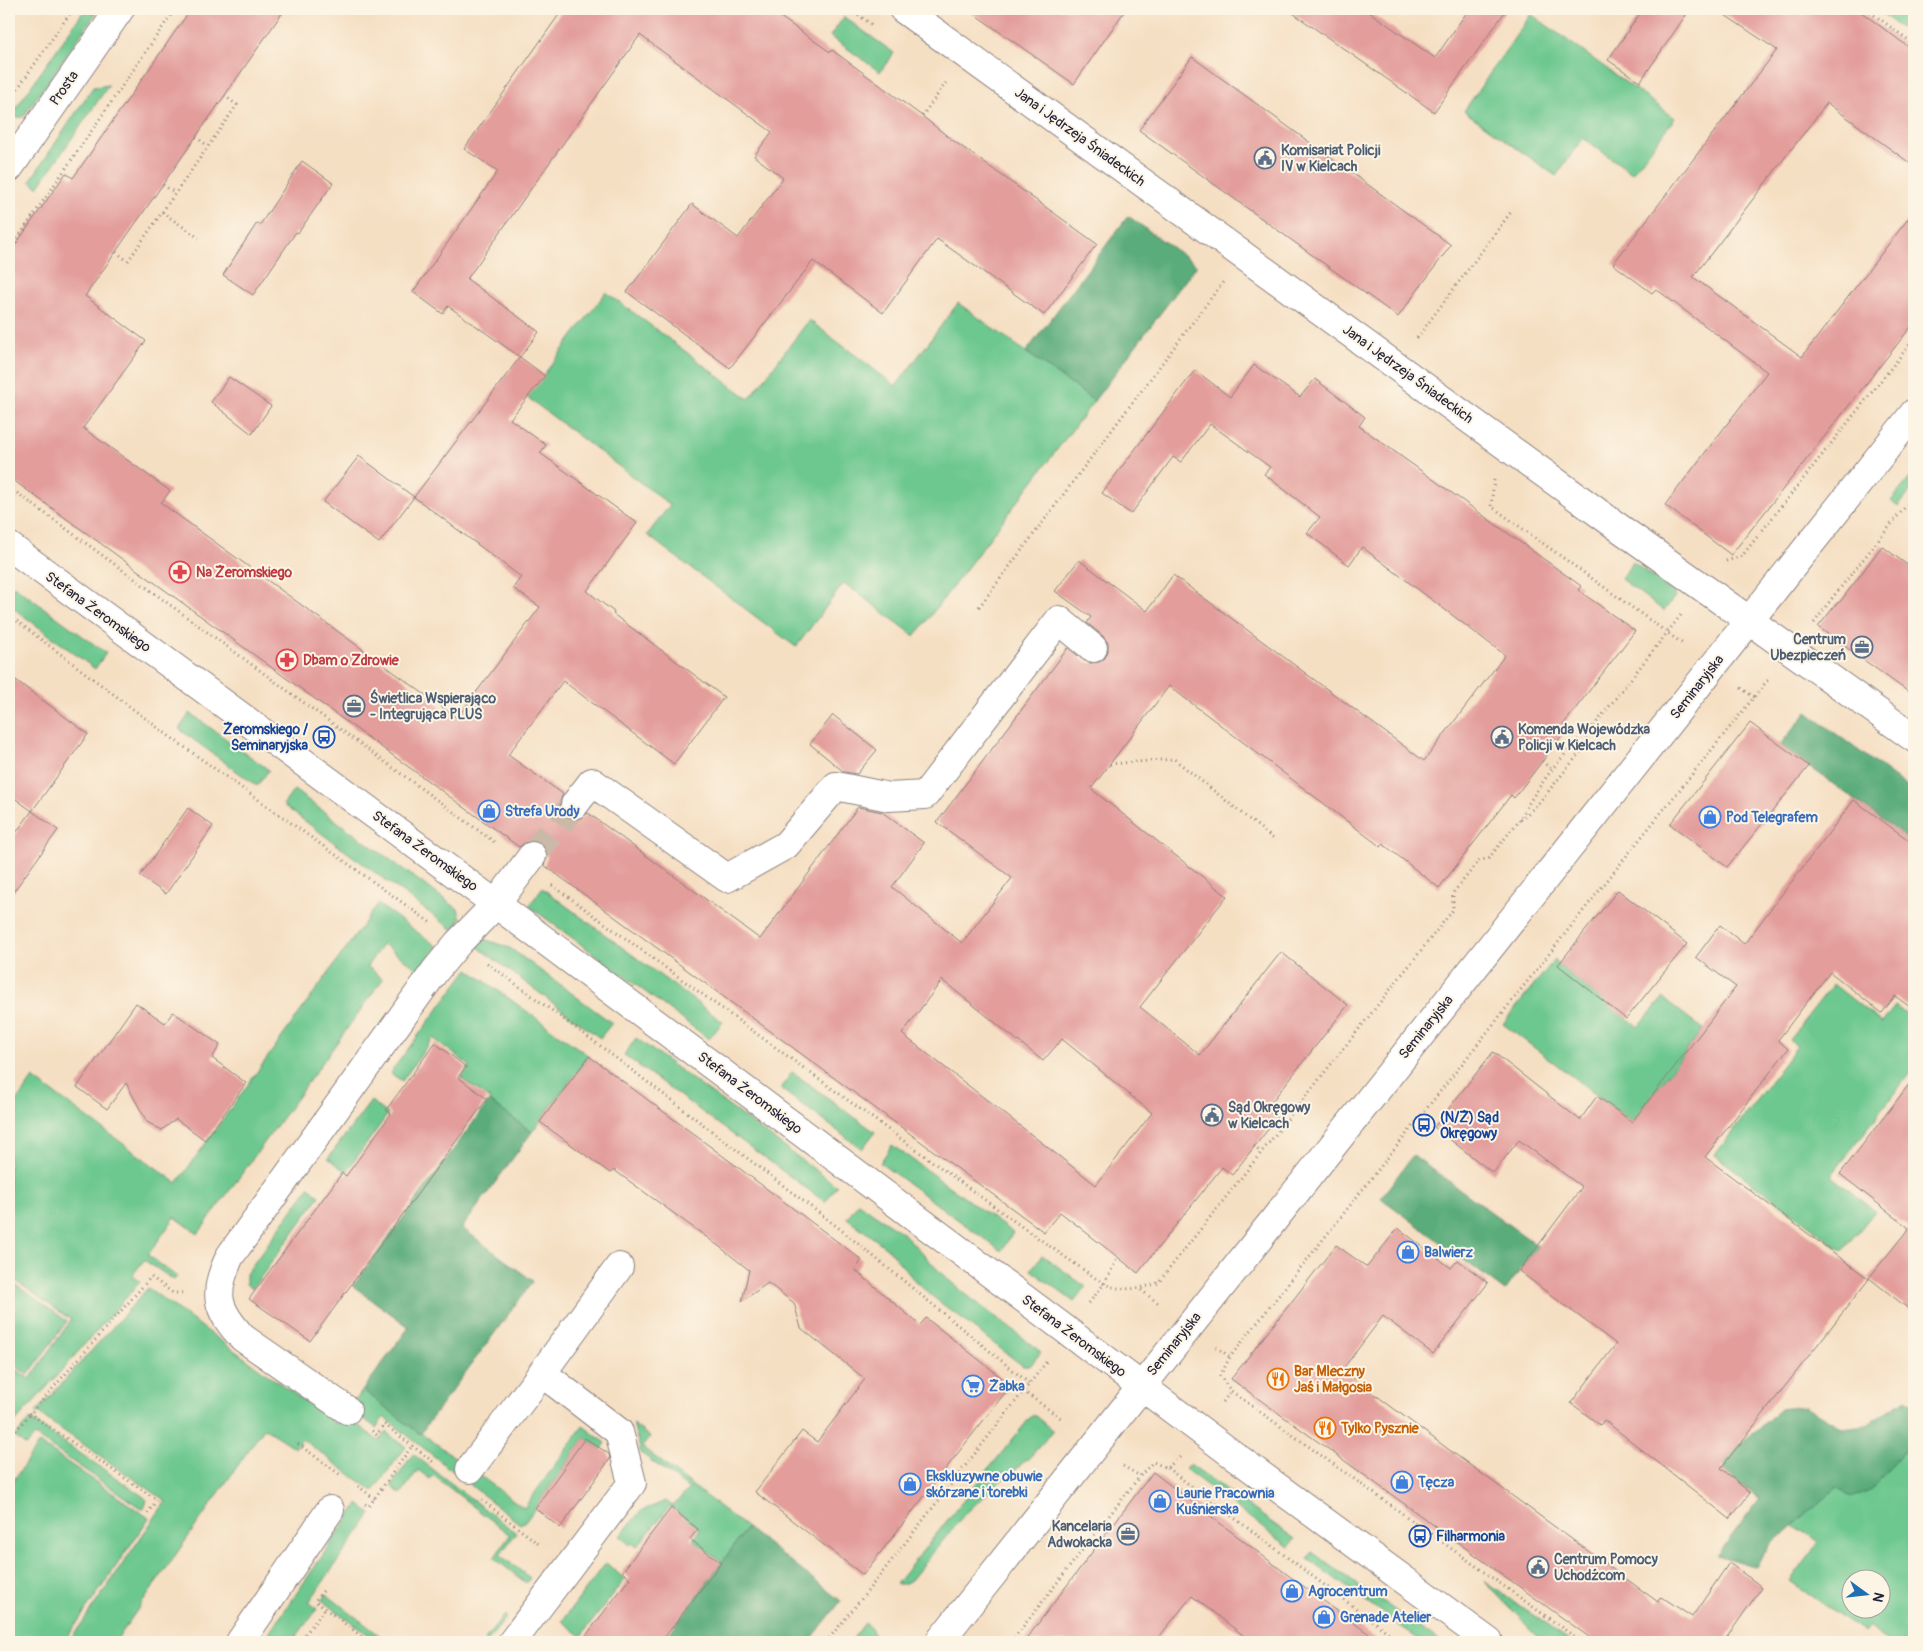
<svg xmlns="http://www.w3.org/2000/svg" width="1923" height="1651" viewBox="0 0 1923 1651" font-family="Pangolin,sans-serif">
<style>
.green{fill:#6dc88f;stroke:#487565;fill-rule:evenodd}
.forest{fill:#5aac7a;stroke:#3e675a}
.building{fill:#e39d9b;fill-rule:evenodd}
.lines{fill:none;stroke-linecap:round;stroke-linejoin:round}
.minor-tunnel{stroke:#cbb9a8;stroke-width:28;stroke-dasharray:28 14;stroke-linecap:butt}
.minor-casing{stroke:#8c807f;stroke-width:30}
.path{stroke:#8c807f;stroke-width:3;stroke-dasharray:1 4;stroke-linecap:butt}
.minor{stroke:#fff;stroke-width:28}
.labels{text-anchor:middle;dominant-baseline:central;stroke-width:4;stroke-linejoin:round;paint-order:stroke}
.street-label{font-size:14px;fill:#22223b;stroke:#fcf5e5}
.service-label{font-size:14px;font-weight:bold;fill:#4e5e75;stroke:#fcf5e5;text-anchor:start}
.health-label{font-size:14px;font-weight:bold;fill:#be3a42;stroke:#fcf5e5;text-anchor:start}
.transit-label{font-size:14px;font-weight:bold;fill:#164399;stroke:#fcf5e5;text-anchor:start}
.shop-label{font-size:14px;font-weight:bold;fill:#366cbe;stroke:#fcf5e5;text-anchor:start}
.food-label{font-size:14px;font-weight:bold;fill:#c56008;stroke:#fcf5e5;text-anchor:start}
</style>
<rect width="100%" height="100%" fill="#fcf5e5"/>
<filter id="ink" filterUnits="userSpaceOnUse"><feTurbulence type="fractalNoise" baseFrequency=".02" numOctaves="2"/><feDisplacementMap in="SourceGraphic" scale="10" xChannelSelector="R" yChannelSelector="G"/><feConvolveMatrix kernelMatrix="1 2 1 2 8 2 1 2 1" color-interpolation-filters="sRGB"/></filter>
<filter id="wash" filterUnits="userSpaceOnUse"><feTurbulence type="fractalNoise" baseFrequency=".0096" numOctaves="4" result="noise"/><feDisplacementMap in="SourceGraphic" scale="20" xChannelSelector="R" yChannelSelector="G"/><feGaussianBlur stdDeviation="1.12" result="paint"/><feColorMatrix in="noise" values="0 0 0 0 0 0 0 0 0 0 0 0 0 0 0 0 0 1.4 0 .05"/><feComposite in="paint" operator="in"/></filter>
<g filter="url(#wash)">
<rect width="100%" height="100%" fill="#f5dfc3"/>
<g class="green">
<path d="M85,9H99L23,117L9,118Z"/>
<path d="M1876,9H1894L1914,24V38Z"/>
<path d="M1531,14L1675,118L1632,173L1583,138L1556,176L1464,111Z"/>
<path d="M844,17L894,53L880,72L830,36Z"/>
<path d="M109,85L38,187L30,181L93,87Z"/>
<path d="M606,292L749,399L809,320L896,386L958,303L1094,401L915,636L844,583L796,647L647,535L670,505L527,397Z"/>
<path d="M1914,473V487L1898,507L1891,501Z"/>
<path d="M1633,562L1676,595L1664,611L1621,579Z"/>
<path d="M14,586L106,653L95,669L9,605V593Z"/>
<path d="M190,713L269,770L257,786L179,729Z"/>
<path d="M294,790L458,909L461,918L453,930L283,805Z"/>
<path d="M542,888L723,1022L709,1039L529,906Z"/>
<path d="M378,904L438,947L419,970L383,944L367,966L383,979L198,1234L175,1217L148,1255L177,1277L174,1280L144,1260L132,1276L140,1282L13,1425L9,1422V1365L30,1379L71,1320L9,1276V1112L33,1078L177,1183Z"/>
<path d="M481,938L510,948L612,1023L600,1038L475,945Z"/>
<path d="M1555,959L1558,965L1638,1027L1663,998L1703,1029L1632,1122L1503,1024Z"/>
<path d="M468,969L589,1056L532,1132L489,1101L490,1099L461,1078L470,1066L433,1038L402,1081L390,1073Z"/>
<path d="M1833,984L1882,1023L1895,1006L1914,1020V1068L1831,1176L1875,1211L1843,1251L1715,1155L1797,1046L1789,1040Z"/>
<path d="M636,1038L837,1186L825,1202L624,1055Z"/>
<path d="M792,1072L875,1132L862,1149L781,1089Z"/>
<path d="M371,1101L388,1114L346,1172L328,1158Z"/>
<path d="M892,1145L1013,1233L1001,1251L880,1163Z"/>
<path d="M309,1187L320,1196L252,1289L246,1284V1274Z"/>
<path d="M858,1203L905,1235L941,1273L959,1289L1041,1352L1030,1366H1023L928,1293L915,1281L888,1249L847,1218Z"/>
<path d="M1042,1255L1086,1287L1074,1302L1031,1270Z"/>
<path d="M9,1280L67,1321L28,1375L9,1361Z"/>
<path d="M148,1288L336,1424L343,1414L379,1441L386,1432L406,1447L373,1491L302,1439L295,1448L264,1428L115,1642H69L166,1501L36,1412Z"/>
<path d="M363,1390L524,1508L583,1426L606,1443L602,1449L585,1438L526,1521L520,1524L384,1417L376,1428L350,1408Z"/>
<path d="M1033,1414L1053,1431L1029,1458L995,1486L963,1516L911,1580L904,1584H896Z"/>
<path d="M1914,1416V1642H1889L1868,1627L1863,1633L1790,1581L1818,1543L1742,1486ZM1850,1578H1880V1608H1850Z"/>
<path d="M30,1419L144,1497L147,1500L144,1508L139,1507L35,1436L26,1446L15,1437Z"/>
<path d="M633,1424L650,1437L642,1447L747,1528L722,1562L693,1540L700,1529L670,1506L637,1547L632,1543L630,1545L620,1536L641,1511L666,1501L673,1506L689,1489L641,1453Z"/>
<path d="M39,1443L149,1518L64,1642H9V1487Z"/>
<path d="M413,1454L516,1533L500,1555L530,1578L526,1583L494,1558L510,1535L433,1475L430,1479L418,1470L401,1494L391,1486Z"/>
<path d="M1190,1464L1295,1539L1289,1547L1185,1469Z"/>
<path d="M358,1504L371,1514L309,1602L317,1609L292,1642H263Z"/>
<path d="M1312,1552L1440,1642H1422L1308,1559Z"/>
<path d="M606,1563L625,1579L581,1636L562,1621Z"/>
<path d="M1484,1581L1572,1642H1543Z"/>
<path d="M326,1594L388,1642H378L322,1600Z"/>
<path d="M505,1615L506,1618L487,1642L485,1639Z"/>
<path d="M865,1623L872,1629L875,1642H850Z"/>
</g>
<g class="forest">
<path d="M1128,216L1197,265L1094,401L1026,352Z"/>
<path d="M1807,712L1914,792V843L1780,745Z"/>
<path d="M489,1101L532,1132L462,1228L533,1281L420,1434L363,1390L409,1327L353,1286Z"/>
<path d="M1413,1155L1538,1246L1505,1291L1381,1198Z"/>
<path d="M1906,1399L1914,1405V1428L1910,1443L1872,1489L1851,1498L1837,1487L1770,1545L1756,1567L1717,1555L1760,1499L1742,1486L1723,1477L1725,1459L1780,1409L1805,1406L1842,1428L1867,1425Z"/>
<path d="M747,1528L841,1601L809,1642H663Z"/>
</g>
<g id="blocks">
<g class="building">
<path d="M191,9H285L85,296L146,341L83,428L170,491L161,503L457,718L540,607L513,588L521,577L414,497L520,357L545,376L510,419L546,445L540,453L637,523L587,591L614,612L613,614L724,697L674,764L563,681L508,755L563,794L560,801V809L566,817L573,819H580L588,813L760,939L858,807L882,812L924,843L892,887L962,943L1012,878L937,822L1068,648L1083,660L1090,663L1099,662L1105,658L1108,651V643L1103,636L1087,623L1091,617L1055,591L1079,560L1147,611L1173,575L1424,761L1505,655L1362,547L1349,565L1307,533L1320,517L1264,474L1270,467L1210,424L1181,462L1173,457L1131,514L1102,493L1195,370L1230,397L1254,365L1300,397L1315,379L1365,417L1359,426L1563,573L1581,586L1578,590L1635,631L1563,725L1567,729L1514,798L1511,795L1439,888L1383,844L1381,847L1169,686L1091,789L1227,896L1140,1007L1200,1055L1281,952L1348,1005L1266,1109L1277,1118L1232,1175L1222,1167L1138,1273L1060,1212L1044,1232L544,865L547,858L546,850L541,843L533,840L526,842L519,847L9,477V254L66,173L73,178ZM942,980L1043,1061L1062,1039L1152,1113L1096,1185L902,1034Z"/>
<path d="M563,9H769L830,52L832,50L922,116L951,139L1097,244L1044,315L937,239L883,313L813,261L730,368L627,292L692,204L738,238L783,178L754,156L772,132L640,35L467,279L539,332L520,357L448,306L443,314L413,292L498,171L464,149Z"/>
<path d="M967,9H1126L1074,84Z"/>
<path d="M1287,9H1365L1435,58L1469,9H1507L1434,112Z"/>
<path d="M1643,9H1690L1640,82L1608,60Z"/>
<path d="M1716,9H1857L1914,51V166L1827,103L1693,277L1802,357L1914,211V323L1731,555L1665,505L1767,372L1656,289L1652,293L1613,264L1777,50Z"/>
<path d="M1192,57L1451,245L1398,317L1139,130Z"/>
<path d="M302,161L333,183L298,233L296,232L253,295L223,275L257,223L260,225Z"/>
<path d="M229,377L271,406L252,434L211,402Z"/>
<path d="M359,456L414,497L379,543L323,502Z"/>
<path d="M1882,546L1914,570V696L1818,627L1837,603L1840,602Z"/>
<path d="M9,675L88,734L32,811L9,794Z"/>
<path d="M833,715L877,750L857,774L844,772L810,744Z"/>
<path d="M1750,723L1809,766L1727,867L1670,824Z"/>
<path d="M1854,800L1914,844V1010L1895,996L1882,1013L1830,972L1778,1040L1788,1049L1705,1157L1869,1279L1721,1468L1750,1493L1730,1519L1604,1420L1600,1425L1571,1403L1616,1344L1519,1271L1582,1187L1519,1140L1493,1173L1434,1127L1493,1052L1580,1120L1597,1096L1632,1122L1736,987L1696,957L1720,925L1744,944Z"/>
<path d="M188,808L213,826L166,894L140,876Z"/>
<path d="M32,811L58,830L9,898V842Z"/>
<path d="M1618,890L1687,944L1626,1019L1558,965Z"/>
<path d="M136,1003L165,1023L173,1012L220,1045L212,1058L246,1083L205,1140L176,1119L162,1130L147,1122L126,1083L107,1109L77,1087Z"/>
<path d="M435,1043L466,1067L458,1077L487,1099L310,1341L249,1299L342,1173L346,1176L391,1114L386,1110Z"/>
<path d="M589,1056L862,1260L855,1270L920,1325L926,1318L1011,1385L863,1575L755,1492L802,1431L817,1442L865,1379L801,1328L794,1303L768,1283L742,1301L749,1270L720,1247L614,1170L610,1173L540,1122Z"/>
<path d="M1914,1078V1313L1869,1278L1909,1228L1840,1174Z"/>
<path d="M1398,1228L1451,1268L1458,1260L1488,1283L1433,1354L1383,1316L1342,1370L1448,1449L1658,1602L1662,1597L1692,1617L1729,1563L1762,1587L1725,1640L1729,1642H1596L1231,1379L1336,1245L1367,1267Z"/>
<path d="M585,1438L609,1454L610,1459L560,1528L535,1508Z"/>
<path d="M1153,1472L1288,1575L1380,1642H1252L1192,1596L1155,1642H1024Z"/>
<path d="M671,1508L698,1529L690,1539L721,1563L661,1642H581L630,1578L622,1572Z"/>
</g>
</g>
</g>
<g filter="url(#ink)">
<use href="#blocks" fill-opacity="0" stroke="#8c807f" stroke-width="1"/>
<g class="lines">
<path class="minor-tunnel" d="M532,856L575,804"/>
<g class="minor-casing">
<g id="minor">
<path d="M903,9L1618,527L1914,738"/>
<path d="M9,168L120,9"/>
<path d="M9,546L496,904L1228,1451L1489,1642"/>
<path d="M575,804L592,782L727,878L786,845L836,786L889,797L925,795L1059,620L1093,648"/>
<path d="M347,1410L243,1338C215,1308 213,1293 230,1256L435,971L458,943L496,904L532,856"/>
<path d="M470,1469L542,1373"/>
<path d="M240,1642L330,1510"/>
<path d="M512,1642L632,1483L619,1432L542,1373L619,1267"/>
<path d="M939,1642L1914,413"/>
</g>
</g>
<g class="path">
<path d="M850,9L872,25"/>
<path d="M1866,9L1914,44"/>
<path d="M9,101L73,9"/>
<path d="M922,116L946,83"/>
<path d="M196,137L208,146"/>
<path d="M163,185L175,193"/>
<path d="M162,212L199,238"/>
<path d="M9,251L175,9"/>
<path d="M116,252L128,261L237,105L225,96"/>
<path d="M1417,338L1511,212"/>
<path d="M1494,480L1491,506L1683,644"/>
<path d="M9,487L497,844"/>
<path d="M1726,561L1742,556L1914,339"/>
<path d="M979,607L1223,282"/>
<path d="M9,615L162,731L431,923"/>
<path d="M1814,623L1833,597L1914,496"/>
<path d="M1741,688L1754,697"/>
<path d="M1542,761L1552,770"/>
<path d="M1110,764L1174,759L1275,840"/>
<path d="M1519,821C1538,784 1564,752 1595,724"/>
<path d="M552,885L1025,1229L1104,1284C1123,1292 1140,1289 1158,1283L1453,910V893L1479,861L1489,858L1517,823L1538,804L1582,750L1597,722L1681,615"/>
<path d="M487,963L599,1045L840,1229L1030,1384"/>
<path d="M1254,1146L1260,1152"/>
<path d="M1141,1290L1158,1303"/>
<path d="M1089,1303L1104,1284L1118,1257"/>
<path d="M1216,1347L1230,1357"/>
<path d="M1023,1391L1062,1419"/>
<path d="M1223,1402L1231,1391"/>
<path d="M29,1413L157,1500L147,1514"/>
<path d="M372,1431L377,1435L384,1424L436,1464"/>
<path d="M9,1438L151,1277L173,1293H185"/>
<path d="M298,1444L342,1476"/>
<path d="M1123,1466L1140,1476L1153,1462L1167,1468L1180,1457"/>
<path d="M1167,1468L1401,1642"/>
<path d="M358,1486L375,1499"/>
<path d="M482,1500L540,1545"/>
<path d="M365,1504L369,1506L412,1446"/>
<path d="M323,1591L315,1601L369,1642"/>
<path d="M299,1642L325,1609"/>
<path d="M826,1642L863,1597L1048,1360"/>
<path d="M1011,1642L1140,1476"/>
<path d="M1582,1642L1231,1391L1220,1376L1230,1357L1644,834L1767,681L1771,679"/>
</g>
<use href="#minor" class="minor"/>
</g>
</g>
<defs>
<g id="civic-ring" transform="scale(1.125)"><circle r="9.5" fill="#fcf5e5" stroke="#5c6f8a" stroke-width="1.5"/><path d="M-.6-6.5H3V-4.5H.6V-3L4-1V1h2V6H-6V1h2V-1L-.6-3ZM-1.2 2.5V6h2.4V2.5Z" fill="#5c6f8a"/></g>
<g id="pharmacy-ring" transform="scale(1.125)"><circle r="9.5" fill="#fcf5e5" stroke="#e0444e" stroke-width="1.5"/><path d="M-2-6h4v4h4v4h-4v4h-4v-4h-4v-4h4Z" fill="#e0444e"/></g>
<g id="office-ring" transform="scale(1.125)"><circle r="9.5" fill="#fcf5e5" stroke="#5c6f8a" stroke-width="1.5"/><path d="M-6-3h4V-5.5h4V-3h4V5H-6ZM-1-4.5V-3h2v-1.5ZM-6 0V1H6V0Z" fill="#5c6f8a"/></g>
<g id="bus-ring" transform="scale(1.125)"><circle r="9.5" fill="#fcf5e5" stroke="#1a4fb4" stroke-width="1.5"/><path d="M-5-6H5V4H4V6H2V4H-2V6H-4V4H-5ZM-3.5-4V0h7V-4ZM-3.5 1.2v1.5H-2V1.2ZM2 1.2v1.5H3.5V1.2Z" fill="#1a4fb4"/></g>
<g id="shop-ring" transform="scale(1.125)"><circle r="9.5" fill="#fcf5e5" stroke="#3f7fe0" stroke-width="1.5"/><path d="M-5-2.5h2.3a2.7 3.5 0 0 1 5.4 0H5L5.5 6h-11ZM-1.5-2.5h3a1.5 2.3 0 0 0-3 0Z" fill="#3f7fe0"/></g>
<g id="restaurant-ring" transform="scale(1.125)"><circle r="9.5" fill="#fcf5e5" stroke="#e8710a" stroke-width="1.5"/><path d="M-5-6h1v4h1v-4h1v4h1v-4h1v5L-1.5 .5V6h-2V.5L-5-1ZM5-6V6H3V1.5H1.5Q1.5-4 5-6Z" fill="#e8710a"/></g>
<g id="supermarket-ring" transform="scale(1.125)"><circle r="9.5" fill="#fcf5e5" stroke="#3f7fe0" stroke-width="1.5"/><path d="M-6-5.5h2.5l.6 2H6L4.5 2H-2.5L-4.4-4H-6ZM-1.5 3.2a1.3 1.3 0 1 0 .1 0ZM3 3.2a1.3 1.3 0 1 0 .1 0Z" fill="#3f7fe0"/></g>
</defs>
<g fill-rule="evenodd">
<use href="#civic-ring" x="1265" y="158"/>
<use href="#pharmacy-ring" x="180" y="572"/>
<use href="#office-ring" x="1862" y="647"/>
<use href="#pharmacy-ring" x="287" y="660"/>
<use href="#office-ring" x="354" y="706"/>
<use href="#bus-ring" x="324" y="737"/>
<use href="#civic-ring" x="1502" y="737"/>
<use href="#shop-ring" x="489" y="811"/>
<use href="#shop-ring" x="1710" y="817"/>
<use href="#civic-ring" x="1212" y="1115"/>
<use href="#bus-ring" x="1424" y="1125"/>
<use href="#shop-ring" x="1408" y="1252"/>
<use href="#restaurant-ring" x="1278" y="1379"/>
<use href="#supermarket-ring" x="973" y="1386"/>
<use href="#restaurant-ring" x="1325" y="1428"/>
<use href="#shop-ring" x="1402" y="1482"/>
<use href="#shop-ring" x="910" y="1484"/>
<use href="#shop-ring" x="1160" y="1501"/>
<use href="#office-ring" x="1128" y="1534"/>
<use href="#bus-ring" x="1420" y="1536"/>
<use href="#civic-ring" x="1538" y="1567"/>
<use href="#shop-ring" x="1292" y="1591"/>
<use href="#shop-ring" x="1324" y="1617"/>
</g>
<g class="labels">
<g class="street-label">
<text transform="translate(64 88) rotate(-55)">Prosta</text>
<text transform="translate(1080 137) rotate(36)">Jana i Jędrzeja Śniadeckich</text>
<text transform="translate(1408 374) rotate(36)">Jana i Jędrzeja Śniadeckich</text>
<text transform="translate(98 612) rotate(36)">Stefana Żeromskiego</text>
<text transform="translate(1697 687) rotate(-52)">Seminaryjska</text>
<text transform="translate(425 851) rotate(36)">Stefana Żeromskiego</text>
<text transform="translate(1426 1027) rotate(-51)">Seminaryjska</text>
<text transform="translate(750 1093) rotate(37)">Stefana Żeromskiego</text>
<text transform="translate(1074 1336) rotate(37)">Stefana Żeromskiego</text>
<text transform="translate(1174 1344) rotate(-51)">Seminaryjska</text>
</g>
<g class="service-label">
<text x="1281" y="150">Komisariat Policji<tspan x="1281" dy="16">IV w Kielcach</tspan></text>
<text x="1846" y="639" text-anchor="end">Centrum<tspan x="1846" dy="16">Ubezpieczeń</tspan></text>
<text x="370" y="698">Świetlica Wspierająco<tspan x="370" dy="16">- Integrująca PLUS</tspan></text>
<text x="1518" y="729">Komenda Wojewódzka<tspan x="1518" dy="16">Policji w Kielcach</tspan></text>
<text x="1228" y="1107">Sąd Okręgowy<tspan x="1228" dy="16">w Kielcach</tspan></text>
<text x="1112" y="1526" text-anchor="end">Kancelaria<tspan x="1112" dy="16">Adwokacka</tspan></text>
<text x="1554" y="1559">Centrum Pomocy<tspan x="1554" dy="16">Uchodźcom</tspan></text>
</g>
<g class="health-label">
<text x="196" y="572">Na Żeromskiego</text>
<text x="303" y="660">Dbam o Zdrowie</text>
</g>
<g class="transit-label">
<text x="308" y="729" text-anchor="end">Żeromskiego /<tspan x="308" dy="16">Seminaryjska</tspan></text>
<text x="1440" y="1117">(N/Ż) Sąd<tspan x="1440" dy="16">Okręgowy</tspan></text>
<text x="1436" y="1536">Filharmonia</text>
</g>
<g class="shop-label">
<text x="505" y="811">Strefa Urody</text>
<text x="1726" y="817">Pod Telegrafem</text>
<text x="1424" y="1252">Balwierz</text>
<text x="989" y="1386">Żabka</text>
<text x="926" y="1476">Ekskluzywne obuwie<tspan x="926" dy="16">skórzane i torebki</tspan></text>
<text x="1418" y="1482">Tęcza</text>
<text x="1176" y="1493">Laurie Pracownia<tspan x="1176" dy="16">Kuśnierska</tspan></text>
<text x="1308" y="1591">Agrocentrum</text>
<text x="1340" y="1617">Grenade Atelier</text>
</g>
<g class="food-label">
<text x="1294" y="1371">Bar Mleczny<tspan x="1294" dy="16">Jaś i Małgosia</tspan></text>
<text x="1341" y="1428">Tylko Pysznie</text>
</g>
</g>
<rect width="1923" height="1651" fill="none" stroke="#fcf5e5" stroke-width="30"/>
<g transform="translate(1866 1594) rotate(105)"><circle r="24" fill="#fcf5e5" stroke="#a5a1a1"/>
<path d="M0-4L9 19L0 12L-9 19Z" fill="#1f6fb2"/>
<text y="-8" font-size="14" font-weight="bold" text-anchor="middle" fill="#22223b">N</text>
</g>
</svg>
